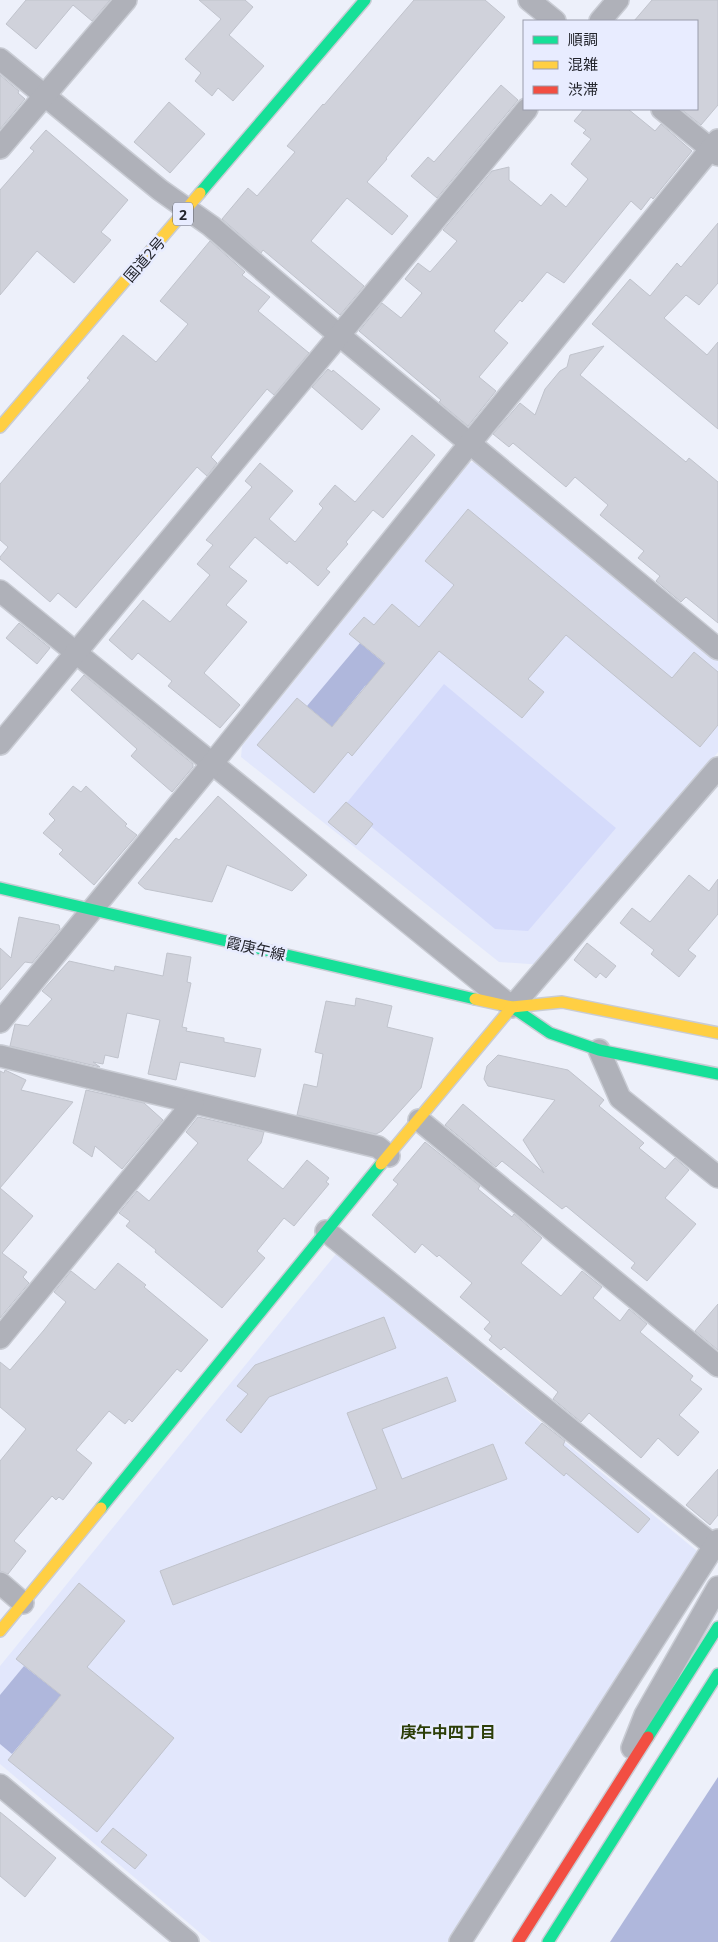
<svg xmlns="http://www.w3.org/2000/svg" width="718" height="1942" viewBox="0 0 718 1942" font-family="'Noto Sans','Noto Sans JP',sans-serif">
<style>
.built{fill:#e2e7fc}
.green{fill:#d5dbfb}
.water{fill:#afb7dc}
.building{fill:#d0d2db;stroke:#c0c3cc}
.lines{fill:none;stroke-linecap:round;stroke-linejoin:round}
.street-casing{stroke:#c9ccd4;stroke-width:24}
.fast-casing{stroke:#c9ccd4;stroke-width:14}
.slow-casing{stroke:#c9ccd4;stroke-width:14}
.jam-casing{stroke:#c9ccd4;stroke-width:14}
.street{stroke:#afb1b9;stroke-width:21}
.fast{stroke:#16e098;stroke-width:11}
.slow{stroke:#ffcf43;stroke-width:11}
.jam{stroke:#f24e42;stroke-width:11}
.labels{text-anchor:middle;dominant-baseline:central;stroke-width:5;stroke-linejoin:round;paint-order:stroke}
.shield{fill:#e8ecff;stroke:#5e616c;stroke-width:1}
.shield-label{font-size:14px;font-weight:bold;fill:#23252d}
.street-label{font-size:15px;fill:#23252d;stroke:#e8ecff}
.neighbourhood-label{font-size:16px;font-weight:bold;fill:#2c3e08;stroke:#e8ecff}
</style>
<rect width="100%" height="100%" fill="#edf0fa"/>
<g class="built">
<path d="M478,461L718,659V752L543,965L499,962L241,757L242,746L469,463Z"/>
<path d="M336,1254L697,1551L449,1942H211L0,1764V1666Z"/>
</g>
<path class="green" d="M444,684L616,828L528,931L495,929L345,805Z"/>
<g class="water">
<path d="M360,643L395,672L365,686L332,727L307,706Z"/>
<path d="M24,1666L61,1695L12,1754L0,1744V1695Z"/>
<path d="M718,1777V1942H610Z"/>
</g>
<g class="building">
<path d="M26,0H110L92,21L73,5L36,49L6,24Z"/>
<path d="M199,0H245L253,7L229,35L264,66L233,101L218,88L212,96L195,81L201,73L185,59L221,19Z"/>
<path d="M414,0H485L505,17L386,158L387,159L367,182L408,216L392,235L347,198L311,241L364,286L340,315L263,250L261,253L222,219L248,188L257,196L295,152L287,146L323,104L324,105Z"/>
<path d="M652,0H718V105L701,125L681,109H697V21H634Z"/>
<path d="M0,75L19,91L18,93L25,99L0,129Z"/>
<path d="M501,85L518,100L437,198L411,176L428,157L434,162Z"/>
<path d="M169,102L205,134L170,173L134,142Z"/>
<path d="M584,109H628L655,131L661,124L692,151L653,199L651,197L641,210L631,201L564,283L547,272L522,302L520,300L494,331L508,343L479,377L496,391L468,426L439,402L441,400L359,331L382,303L401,318L422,293L405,279L418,263L430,272L457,241L443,230L492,171L509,167V180L541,206L551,194L566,207L588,179L571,164L591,139L583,133L586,130L574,121Z"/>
<path d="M46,130L128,200L101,232L111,240L74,283L37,251L0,295V190L34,151L30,148Z"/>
<path d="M718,223V283L699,305L686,295L664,318L707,355L718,342V429L592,324L630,279L650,296L677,263L681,267Z"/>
<path d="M210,241L245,272L242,275L270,297L258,311L309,353L274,395L267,389L211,457L217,463L207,476L197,467L76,608L58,593L50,602L0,559V557L8,547L0,540V484L90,380L87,378L123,335L156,362L188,324L160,301Z"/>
<path d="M604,346L580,375L686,462L689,458L718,482V623L686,597L681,602L656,581L660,576L638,558L644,551L600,515L608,505L575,477L566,487L513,443L509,447L493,434L520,403L535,415L545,389L560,371L567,367L570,355Z"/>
<path d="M328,369L332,372L333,370L380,409L362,430L312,387Z"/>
<path d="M412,435L435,455L383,518L373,510L346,542L348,544L326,569L330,572L318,586L289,561L287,564L255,537L229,567L247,581L226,605L247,622L204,673L240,705L220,728L168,686L172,681L138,653L132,660L109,640L143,600L170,622L210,575L197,564L213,545L206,540L252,487L245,481L260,463L293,491L269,519L295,542L323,508L319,504L335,485L355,502Z"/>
<path d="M468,509L672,678L694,652L718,672V725L700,747L566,635L528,679L544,692L522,718L439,651L352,756L348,752L314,793L257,745L297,698L332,727L385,663L349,634L364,617L374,625L392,604L419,627L454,585L425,561Z"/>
<path d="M19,623L50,648L37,664L6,638Z"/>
<path d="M84,675L193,764V767L172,792L131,756L137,749L71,690Z"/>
<path d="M73,786L81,792L86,786L127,824L125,826L137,835L94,885L59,854L63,850L43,833L55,820L49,814Z"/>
<path d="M218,796L307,875L292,891L227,865L212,902L145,889L138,883L176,838L179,840Z"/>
<path d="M346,802L373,824L356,845L328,822Z"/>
<path d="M689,875L709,891L718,879V914L688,950L696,956L679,977L651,954L654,950L620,923L632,908L650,922Z"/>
<path d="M19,917L59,925L60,929L32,963L25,962L0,990V948L11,958Z"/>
<path d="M587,943L616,966L606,978L600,973L596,978L574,960Z"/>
<path d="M167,953L191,957L187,982L191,983L182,1027L187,1028L186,1031L224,1038V1042L261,1049L255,1077L180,1062L176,1080L148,1074L160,1020L127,1013L118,1058L105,1055L103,1064L93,1062L100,1067L10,1046L15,1024L28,1026L52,999L42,991L69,961L114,971L115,966L163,976Z"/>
<path d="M356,998L392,1006L387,1027L433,1038L421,1088L382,1131L376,1134L297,1115L304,1084L317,1087L323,1054L315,1052L326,1001L355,1006Z"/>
<path d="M498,1055L568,1070L604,1100L599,1106L644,1143L639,1148L665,1169L675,1158L689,1170L665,1198L696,1224L647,1281L631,1268L635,1263L566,1206L562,1209L502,1161L496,1167L445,1125L463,1104L544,1173L523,1140L555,1100L488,1086L484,1079L487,1066Z"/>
<path d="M5,1070L26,1080L21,1090L73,1102L0,1188L33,1216L2,1253L27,1272L23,1277L29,1283L0,1318V1071L4,1073Z"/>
<path d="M86,1090L144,1103L163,1120L122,1169L95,1146L92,1157L73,1143Z"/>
<path d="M198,1117L264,1132L261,1143L247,1160L283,1189L307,1160L329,1178L326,1182L329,1184L294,1226L284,1218L257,1251L265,1258L222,1308L155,1252L156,1250L126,1226L130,1221L119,1213L137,1191L149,1201L198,1143L186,1132Z"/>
<path d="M425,1142L480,1186L478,1189L512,1217L514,1214L542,1238L521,1263L561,1296L582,1271L602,1287L593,1298L620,1321L629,1309L647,1324L640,1332L693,1376L690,1380L702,1389L679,1415L699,1432L678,1456L658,1438L641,1458L589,1413L581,1422L553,1399L558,1392L504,1347L501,1350L489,1340L492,1336L484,1329L490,1322L460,1297L472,1283L439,1255L437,1257L422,1244L415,1253L372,1215L398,1184L393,1180Z"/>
<path d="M118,1263L146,1285L144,1287L208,1340L181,1372L177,1369L132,1422L129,1419L125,1424L109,1411L76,1450L92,1463L63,1500L59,1497L56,1500L52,1496L14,1541L26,1551L8,1574L0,1571V1461L26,1429L0,1407V1362L10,1370L44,1330L66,1302L54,1292L71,1271L95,1290Z"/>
<path d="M718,1304V1350L695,1331Z"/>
<path d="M384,1317L396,1348L269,1397L241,1433L226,1420L248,1394L237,1386L255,1365Z"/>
<path d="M447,1377L456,1401L382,1429L402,1479L493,1444L507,1479L173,1605L160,1571L377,1489L347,1413Z"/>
<path d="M542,1423L565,1441L563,1445L650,1519L638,1533L566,1473L564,1476L525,1443Z"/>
<path d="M718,1469V1515L710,1525L686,1505Z"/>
<path d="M79,1583L125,1621L87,1667L174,1738L97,1832L8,1760L61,1695L16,1659Z"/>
<path d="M0,1812L56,1858L25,1897L0,1876Z"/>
<path d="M113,1828L147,1855L135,1869L101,1842Z"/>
</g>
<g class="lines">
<g class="street-casing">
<g id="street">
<path d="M529,0L555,21"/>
<path d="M600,21L618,0"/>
<path d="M0,59L160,190L211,226L339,335L718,649"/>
<path d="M662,109L718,155"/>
<path d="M0,148L126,0"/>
<path d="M0,591L512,1007L718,768"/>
<path d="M0,744L527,109"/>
<path d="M0,1022L220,754L462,453L718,140"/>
<path d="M599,1050L620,1098L718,1177"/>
<path d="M0,1056L378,1147L389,1156"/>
<path d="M419,1120L718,1366"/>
<path d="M326,1231L714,1546"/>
<path d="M0,1338L193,1103"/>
<path d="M0,1583L23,1603"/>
<path d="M632,1748L645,1715L718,1587"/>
<path d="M0,1785L188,1942"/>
<path d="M460,1942L718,1540"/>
</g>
</g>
<g class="fast-casing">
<g id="fast">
<path d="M200,193L365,0"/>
<path d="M0,888L475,999"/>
<path d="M512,1007L550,1033L599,1050L718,1074"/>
<path d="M101,1508L381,1164"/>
<path d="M648,1737L718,1627"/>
<path d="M548,1942L718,1674"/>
</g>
</g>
<g class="slow-casing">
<g id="slow">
<path d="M0,427L200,193"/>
<path d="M475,999L512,1007L562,1002L718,1033"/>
<path d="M381,1164L512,1007"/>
<path d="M0,1631L101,1508"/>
</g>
</g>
<g class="jam-casing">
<path id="jam" d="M518,1942L648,1737"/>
</g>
<use href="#street" class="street"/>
<use href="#fast" class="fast"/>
<use href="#slow" class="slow"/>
<use href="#jam" class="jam"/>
</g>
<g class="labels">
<rect class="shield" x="173" y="202.5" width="20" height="23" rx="4"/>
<g class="shield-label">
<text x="183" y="214">2</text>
</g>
<g class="street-label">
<text transform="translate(144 259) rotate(-49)">国道2号</text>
<text transform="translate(256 948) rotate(13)">霞庚午線</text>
</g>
<g class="neighbourhood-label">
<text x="448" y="1732">庚午中四丁目</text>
</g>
</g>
<rect x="523" y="20" width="175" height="90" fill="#e8ecff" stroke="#999cab"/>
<rect x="533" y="36" width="25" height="8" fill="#16e098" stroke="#999cab"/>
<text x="568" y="45" font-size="15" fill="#23252d">順調</text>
<rect x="533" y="61" width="25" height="8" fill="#ffcf43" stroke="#999cab"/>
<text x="568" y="70" font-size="15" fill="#23252d">混雑</text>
<rect x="533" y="86" width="25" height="8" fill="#f24e42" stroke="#999cab"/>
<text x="568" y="95" font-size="15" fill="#23252d">渋滞</text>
</svg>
